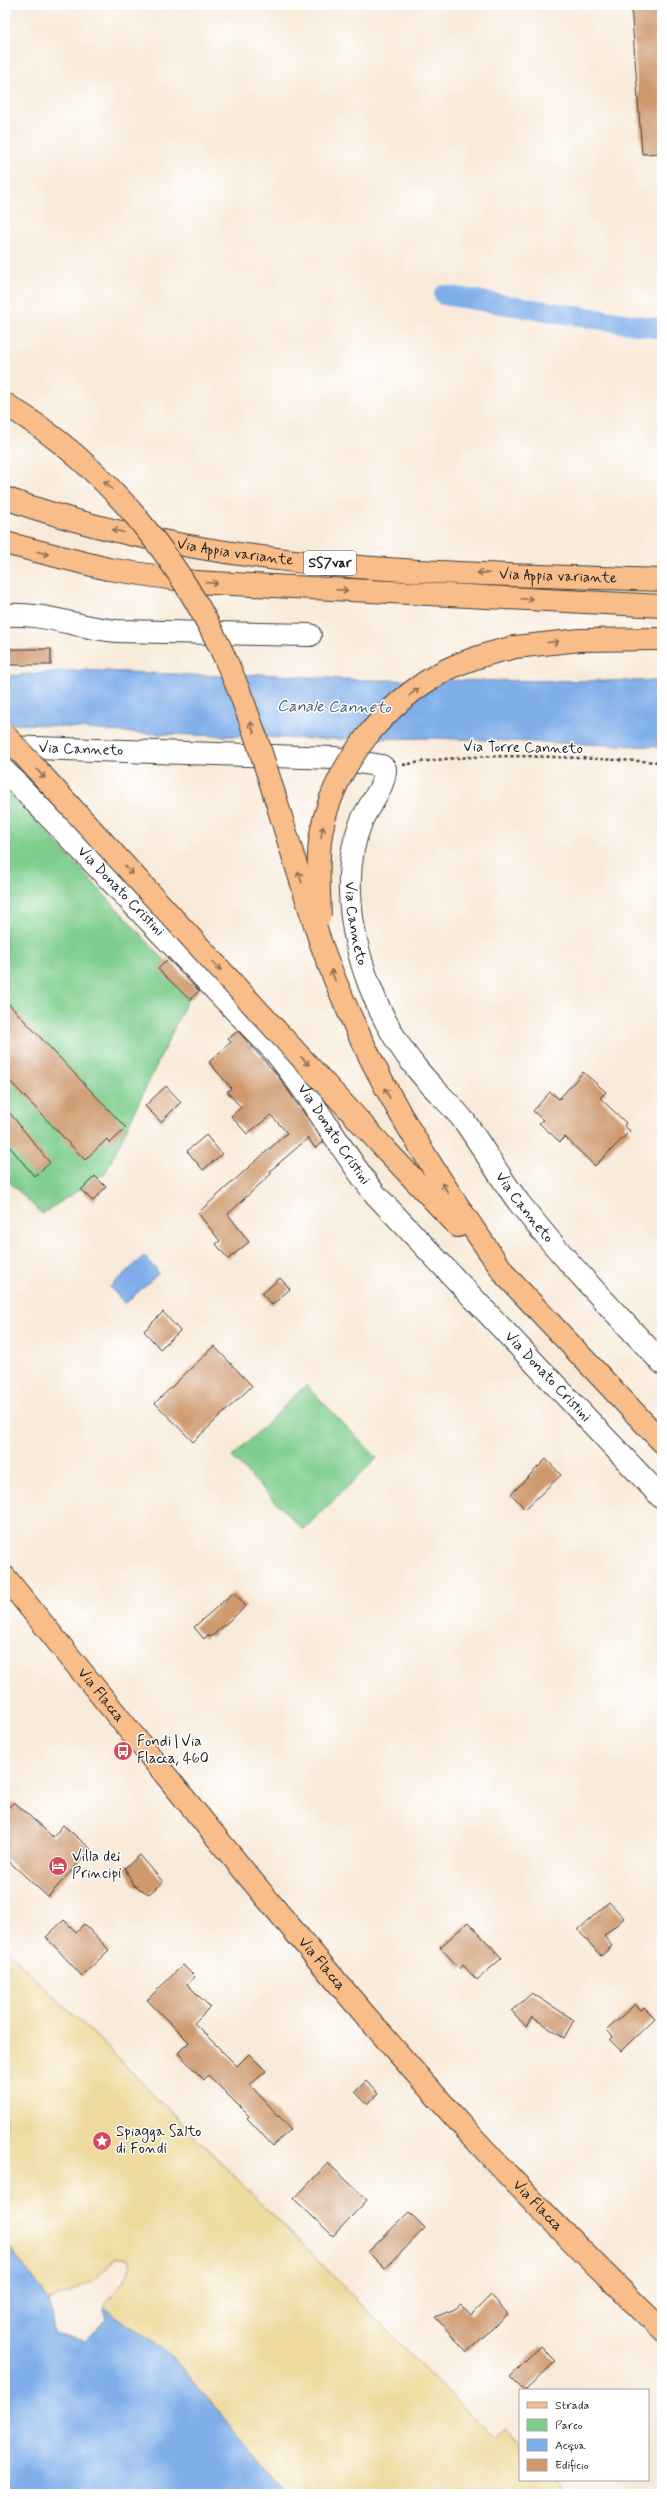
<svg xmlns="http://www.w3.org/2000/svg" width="667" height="2499" viewBox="0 0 667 2499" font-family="Mynerve,sans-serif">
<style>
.green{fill:#7ecd8d;stroke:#4d7454}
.sand{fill:#eeda9e;stroke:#857b5d}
.water{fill:#7faee9;stroke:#4e6582}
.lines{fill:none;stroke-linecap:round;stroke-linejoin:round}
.canal{stroke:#7faee9;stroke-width:20}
.building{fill:#ce996d}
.minor-casing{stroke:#3d3b38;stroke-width:24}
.major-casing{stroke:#3d3b38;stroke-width:24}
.highway-casing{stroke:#3d3b38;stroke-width:24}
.path{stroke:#3d3b38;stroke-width:2.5;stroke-dasharray:3 3;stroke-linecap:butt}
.minor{stroke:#fff;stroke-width:22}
.major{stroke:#f8bd89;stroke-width:22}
.highway{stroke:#f8bd89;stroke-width:22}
.highway-bridge-casing{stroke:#3d3b38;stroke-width:24;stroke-linecap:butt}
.highway-bridge{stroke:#f8bd89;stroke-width:22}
.oneway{stroke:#8a6c52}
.labels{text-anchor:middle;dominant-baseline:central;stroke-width:3;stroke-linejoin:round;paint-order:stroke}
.shield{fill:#fff;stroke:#606060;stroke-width:1}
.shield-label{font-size:14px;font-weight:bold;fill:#1c1c1c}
.street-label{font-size:15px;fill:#1c1c1c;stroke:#fff}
.poi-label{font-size:15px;fill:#1c1c1c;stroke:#fff;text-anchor:start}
.water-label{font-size:16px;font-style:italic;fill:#495e78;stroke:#fff}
</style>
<rect width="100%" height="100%" fill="#fff"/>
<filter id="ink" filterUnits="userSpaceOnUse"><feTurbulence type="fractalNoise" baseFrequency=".025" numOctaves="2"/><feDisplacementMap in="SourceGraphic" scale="8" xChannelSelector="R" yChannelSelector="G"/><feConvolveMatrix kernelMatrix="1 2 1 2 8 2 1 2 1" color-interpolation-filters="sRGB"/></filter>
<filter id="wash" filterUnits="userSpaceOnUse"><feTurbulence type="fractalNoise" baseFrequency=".012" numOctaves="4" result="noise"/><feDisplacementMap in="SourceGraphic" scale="16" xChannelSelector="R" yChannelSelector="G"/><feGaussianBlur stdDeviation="0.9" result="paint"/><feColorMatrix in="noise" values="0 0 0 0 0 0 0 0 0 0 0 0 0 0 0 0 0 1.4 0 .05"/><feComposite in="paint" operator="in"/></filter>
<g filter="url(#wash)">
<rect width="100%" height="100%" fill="#f8ead9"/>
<g class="green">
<path d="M5,787L192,990L106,1172L42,1214L5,1178Z"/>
<path d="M306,1385L377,1458L303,1530L232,1457Z"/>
</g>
<path class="sand" d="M5,1949L101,2041L495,2440L505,2429L520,2446V2480H550L562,2494H287L173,2357L103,2307C111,2292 136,2278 128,2258H115C95,2284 78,2288 49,2300L5,2241Z"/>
<g class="water">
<path d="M81,670L220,676L260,674L361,680L662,681V747L431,738L320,739L133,733L32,724H5V672L8,676Z"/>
<path d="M144,1256L159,1273L125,1304L110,1287Z"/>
<path d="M5,2241L49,2300L54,2334L85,2341L106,2320L103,2307L173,2357L287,2494H5Z"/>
</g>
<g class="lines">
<path class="canal" d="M444,295L662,329"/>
</g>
<g id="blocks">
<g class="building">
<path d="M631,5H662V153L642,154Z"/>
<rect x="5" y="649" width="46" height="16"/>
<path d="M168,959L199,991L190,1000L158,969Z"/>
<path d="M5,1000L126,1128L110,1143L107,1139L85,1160L5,1076Z"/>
<path d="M238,1031L278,1076L324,1142L315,1148L308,1138L270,1171L272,1173L228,1214L249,1242L228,1259L216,1244L220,1241L198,1213L287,1133L271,1115L247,1134L231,1116L241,1107L227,1092L231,1088L209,1062L231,1042L228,1039Z"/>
<path d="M583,1072L606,1092L600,1098L626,1123L624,1126L630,1131L595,1166L565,1137L560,1142L539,1123L543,1120L533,1111L550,1092L559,1099Z"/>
<path d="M166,1086L181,1102L161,1122L145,1106Z"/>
<path d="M5,1107L50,1163L34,1176L5,1141Z"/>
<path d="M206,1135L222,1154L203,1170L187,1151Z"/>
<path d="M95,1176L106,1187L93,1201L81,1190Z"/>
<path d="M280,1278L290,1289L272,1305L262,1294Z"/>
<path d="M163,1312L180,1331L160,1349L144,1331Z"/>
<path d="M214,1346L252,1386L193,1442L155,1403Z"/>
<path d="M546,1459L561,1475L525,1509L511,1494Z"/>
<path d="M234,1592L246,1606L211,1637L208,1635L204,1639L194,1627Z"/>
<path d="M14,1802L53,1837L63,1825L91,1849L48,1897L5,1858V1811Z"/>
<path d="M140,1855L163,1882L149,1894L133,1885L125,1868Z"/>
<path d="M609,1902L624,1918L604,1936L612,1946L601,1956L578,1930Z"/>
<path d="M64,1920L76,1932L84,1924L109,1950L82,1976L46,1937Z"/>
<path d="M468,1922L502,1958L477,1980L463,1965L460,1969L440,1947Z"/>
<path d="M183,1965L195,1977L187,1984L210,2007L194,2023L237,2066L249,2054L266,2071L250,2085L291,2129L273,2146L247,2118L249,2116L208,2075L204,2080L178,2053L189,2042L147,2000Z"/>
<path d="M532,1993L574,2020L564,2038L532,2017L526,2027L512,2011Z"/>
<path d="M635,2004L641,2010L644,2007L655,2018L621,2051L610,2040L613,2037L607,2030Z"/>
<path d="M366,2081L378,2094L367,2104L355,2092Z"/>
<path d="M328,2163L367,2200L333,2236L294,2199Z"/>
<path d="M409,2212L425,2228L385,2269L368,2252Z"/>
<path d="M491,2295L508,2314L467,2352L435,2317L455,2309L461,2304L471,2315Z"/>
<path d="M541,2346L556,2361L526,2390H523L510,2377Z"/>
</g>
</g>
</g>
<g filter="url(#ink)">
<use href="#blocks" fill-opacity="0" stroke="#3d3b38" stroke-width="1"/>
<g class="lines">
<g class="minor-casing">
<g id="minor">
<path d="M5,615C43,612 79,628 117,631L310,635"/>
<path id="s1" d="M5,747L335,758L382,766L385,769C385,787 369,804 362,820C352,843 349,868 350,893C352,954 379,1023 417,1069C432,1088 450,1103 465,1122C484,1149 500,1178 520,1204C564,1260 614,1311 662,1363"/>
<path id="s2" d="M5,771L274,1051C312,1096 339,1148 375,1194L662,1498"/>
</g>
</g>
<g class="major-casing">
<g id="major">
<path d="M507,1277L662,1442"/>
<path id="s3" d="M5,1577C157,1764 307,1954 469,2133C531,2201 596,2266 662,2330"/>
</g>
</g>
<g class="highway-casing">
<g id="highway">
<path id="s4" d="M5,498C215,574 442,572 662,580"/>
<path d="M5,543L108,569L195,582L662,606"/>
<path d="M515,647L580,640L662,639"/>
<path d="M320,941C366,1069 429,1167 507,1277"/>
<path d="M385,1149L458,1226"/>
</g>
</g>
<path class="path" d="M403,765C488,749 576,759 662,762"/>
<use href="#minor" class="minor"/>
<use href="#major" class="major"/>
<use href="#highway" class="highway"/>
<g class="highway-bridge-casing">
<g id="highway-bridge">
<path d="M5,404C106,465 182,560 229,667C248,710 262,755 276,800C290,847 305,894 320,941"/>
<path d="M5,735L385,1149"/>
<path d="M320,916C319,889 317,861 321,834C333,766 385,702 446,670C468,659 491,653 515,647"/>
</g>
</g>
<use href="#highway-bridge" class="highway-bridge"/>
</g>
<defs><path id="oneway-shaft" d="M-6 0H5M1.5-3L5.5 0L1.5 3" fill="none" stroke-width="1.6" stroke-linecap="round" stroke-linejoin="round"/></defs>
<g class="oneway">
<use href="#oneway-shaft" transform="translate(108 485) rotate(-135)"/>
<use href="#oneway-shaft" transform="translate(118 531) rotate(-166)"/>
<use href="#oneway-shaft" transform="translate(43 553) rotate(14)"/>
<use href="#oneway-shaft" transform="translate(483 573) rotate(-178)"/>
<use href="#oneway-shaft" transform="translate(212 583) rotate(5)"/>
<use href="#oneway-shaft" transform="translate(342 590) rotate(3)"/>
<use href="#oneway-shaft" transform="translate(527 599) rotate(3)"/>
<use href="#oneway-shaft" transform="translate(553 642) rotate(-5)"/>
<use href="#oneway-shaft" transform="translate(414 692) rotate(-38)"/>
<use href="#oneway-shaft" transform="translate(252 727) rotate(-110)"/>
<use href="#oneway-shaft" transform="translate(41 774) rotate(47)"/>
<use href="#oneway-shaft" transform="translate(322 832) rotate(-79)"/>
<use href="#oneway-shaft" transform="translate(129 870) rotate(47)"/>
<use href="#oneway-shaft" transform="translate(300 877) rotate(-108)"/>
<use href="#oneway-shaft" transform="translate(217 966) rotate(47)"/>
<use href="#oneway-shaft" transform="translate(333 975) rotate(-110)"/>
<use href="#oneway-shaft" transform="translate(305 1061) rotate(47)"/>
<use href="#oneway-shaft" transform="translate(387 1093) rotate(-119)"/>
<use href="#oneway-shaft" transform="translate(445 1188) rotate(-123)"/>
</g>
</g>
<defs>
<g id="bus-disc" transform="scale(1)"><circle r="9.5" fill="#d1495b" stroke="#fff"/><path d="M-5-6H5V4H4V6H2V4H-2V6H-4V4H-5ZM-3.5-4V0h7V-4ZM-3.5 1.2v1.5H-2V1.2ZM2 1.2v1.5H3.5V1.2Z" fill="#fff"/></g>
<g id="hotel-disc" transform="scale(1)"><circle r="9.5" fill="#d1495b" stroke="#fff"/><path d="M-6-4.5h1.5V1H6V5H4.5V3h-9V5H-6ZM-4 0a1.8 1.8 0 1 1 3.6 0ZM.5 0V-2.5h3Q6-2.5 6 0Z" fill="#fff"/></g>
<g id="sight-disc" transform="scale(1)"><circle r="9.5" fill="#d1495b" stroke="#fff"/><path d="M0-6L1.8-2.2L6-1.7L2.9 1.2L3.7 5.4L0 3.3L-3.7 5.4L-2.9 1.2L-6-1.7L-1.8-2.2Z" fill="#fff"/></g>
</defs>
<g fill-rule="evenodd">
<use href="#bus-disc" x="123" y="1751"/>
<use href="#hotel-disc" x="58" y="1866"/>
<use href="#sight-disc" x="102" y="2141"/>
</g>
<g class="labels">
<rect class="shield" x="304" y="551" width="52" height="24" rx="3"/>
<g class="shield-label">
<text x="330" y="563">SS7var</text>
</g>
<g class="street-label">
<text stroke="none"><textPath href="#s4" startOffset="237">Via Appia variante</textPath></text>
<text stroke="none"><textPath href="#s4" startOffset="561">Via Appia variante</textPath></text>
<text transform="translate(523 748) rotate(1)">Via Torre Canneto</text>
<text stroke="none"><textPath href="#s1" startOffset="76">Via Canneto</textPath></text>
<text stroke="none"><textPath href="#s2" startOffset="167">Via Donato Cristini</textPath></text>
<text stroke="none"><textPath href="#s1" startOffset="544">Via Canneto</textPath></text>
<text stroke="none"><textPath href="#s2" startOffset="491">Via Donato Cristini</textPath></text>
<text stroke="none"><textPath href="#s1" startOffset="880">Via Canneto</textPath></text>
<text stroke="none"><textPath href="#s2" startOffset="815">Via Donato Cristini</textPath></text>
<text stroke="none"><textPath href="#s3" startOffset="152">Via Flacca</textPath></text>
<text stroke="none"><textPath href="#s3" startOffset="500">Via Flacca</textPath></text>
<text stroke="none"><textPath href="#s3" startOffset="824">Via Flacca</textPath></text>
</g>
<g class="poi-label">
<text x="137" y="1742">Fondi | Via<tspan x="137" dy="17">Flacca, 460</tspan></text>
<text x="72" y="1857">Villa dei<tspan x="72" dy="17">Principi</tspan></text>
<text x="116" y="2132">Spiagga Salto<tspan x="116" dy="17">di Fondi</tspan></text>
</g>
<g class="water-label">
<text transform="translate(334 707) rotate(1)">Canale Canneto</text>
</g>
</g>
<rect width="667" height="2499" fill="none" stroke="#fff" stroke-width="20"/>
<rect x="519" y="2389" width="130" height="92" fill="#ffffff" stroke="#a4a4a4"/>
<rect x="527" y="2402" width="20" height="6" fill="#f8bd89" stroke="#a4a4a4"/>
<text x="555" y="2409" font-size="12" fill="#1c1c1c">Strada</text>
<rect x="527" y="2419" width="20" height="12" fill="#7ecd8d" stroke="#a4a4a4"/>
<text x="555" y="2429" font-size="12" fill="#1c1c1c">Parco</text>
<rect x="527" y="2439" width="20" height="12" fill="#7faee9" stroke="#a4a4a4"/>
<text x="555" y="2449" font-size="12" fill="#1c1c1c">Acqua</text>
<rect x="527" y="2459" width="20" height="12" fill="#ce996d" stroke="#a4a4a4"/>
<text x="555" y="2469" font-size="12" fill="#1c1c1c">Edificio</text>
</svg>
